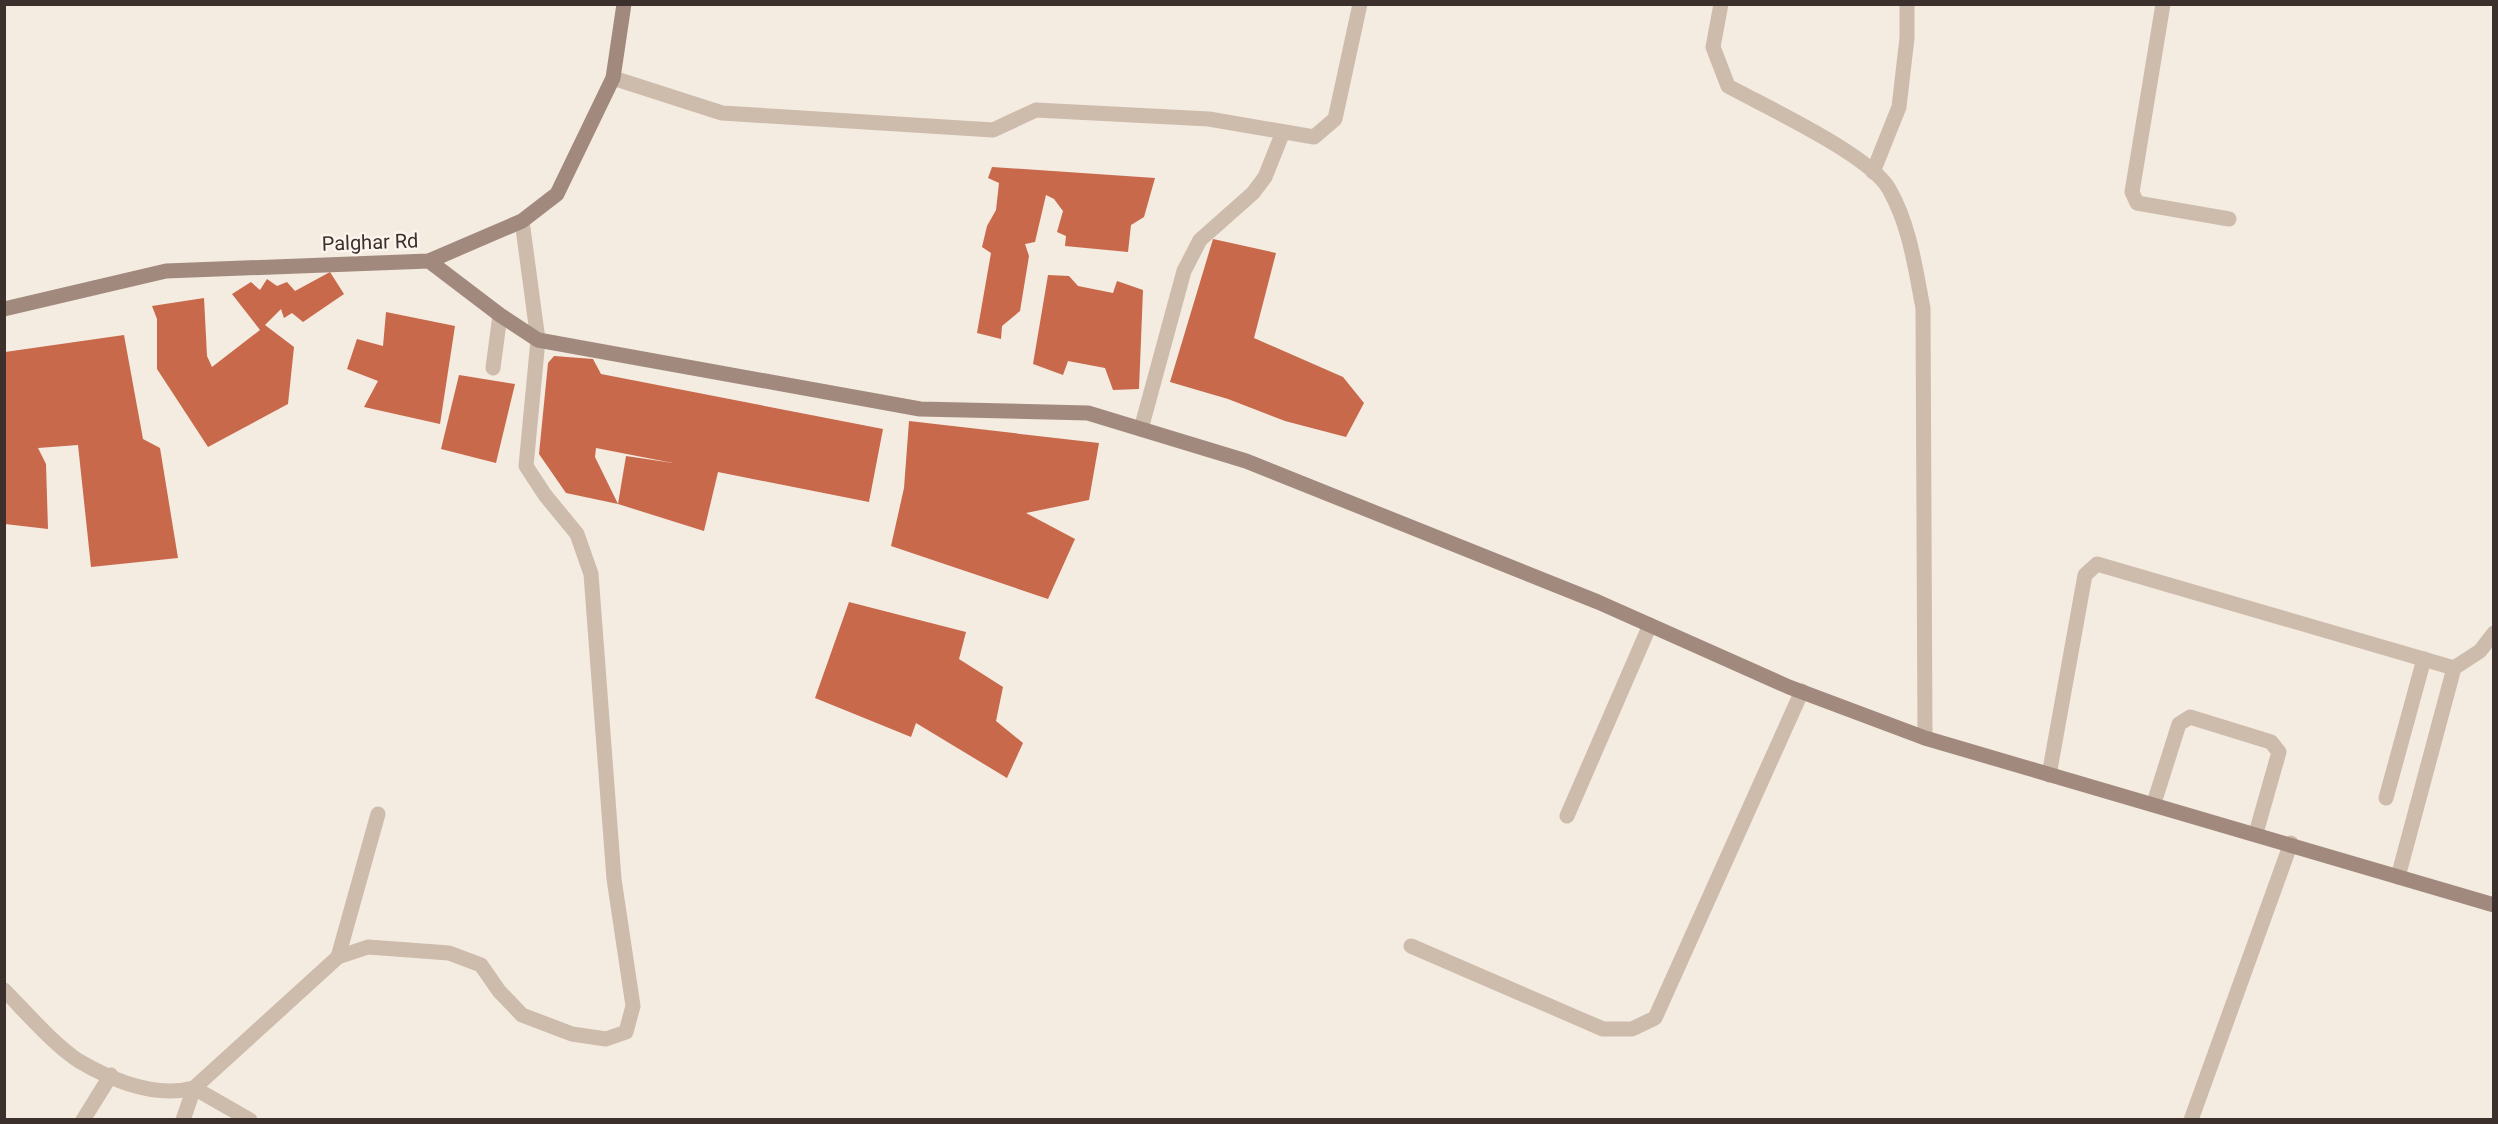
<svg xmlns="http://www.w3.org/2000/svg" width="2498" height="1124" viewBox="0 0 2498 1124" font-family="Roboto,sans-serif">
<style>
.building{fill:#c8694b}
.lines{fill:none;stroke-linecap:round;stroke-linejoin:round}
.street{stroke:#cdbbac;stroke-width:15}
.secondary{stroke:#a18a7d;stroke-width:15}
.labels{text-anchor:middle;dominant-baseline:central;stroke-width:5;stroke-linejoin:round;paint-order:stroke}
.street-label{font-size:20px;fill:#3b302b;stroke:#fbf5ee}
</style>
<rect width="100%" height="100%" fill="#f4ebe1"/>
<g class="building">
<path d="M992,167L1155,178L1144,217L1131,225L1128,252L1065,246L1066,236L1057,232L1063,211L1054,199L1046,195L1035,242L1025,244L1029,256L1020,311L1002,326L1001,339L977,333L991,253L982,247L987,226L996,210L999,183L988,178Z"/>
<path d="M1213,239L1276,253L1254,338L1343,377L1364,403L1346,437L1285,421L1228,399L1170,382Z"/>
<path d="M330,272L344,294L303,322L292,313L284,318L281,309L265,325L294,347L288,404L208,447L157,369V319L152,306L204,298L207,356L212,367L260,330L232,294L251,282L260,290L267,279L277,286L287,282L295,291Z"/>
<path d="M1048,275L1069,276L1078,286L1113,293L1117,281L1143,290L1139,389L1113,390L1105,368L1068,361L1063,375L1033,364Z"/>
<path d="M386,312L455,326L440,424L364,407L378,381L347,369L357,339L383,346Z"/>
<path d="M124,335L143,439L160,448L178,558L91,567L78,445L38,448L46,464L48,529L5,524V352Z"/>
<path d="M554,356L593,359L601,374L883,429L869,502L718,472L704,531L618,504L626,456L673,463L596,448L595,457L618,504L566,493L539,454L548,363Z"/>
<path d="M459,375L515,384L496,463L441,449Z"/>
<path d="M909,421L1099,443L1089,500L1026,513L1075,539L1048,599L891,546L904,488Z"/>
<path d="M849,602L966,632L959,659L1003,687L996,721L1023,743L1007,778L916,723L911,737L815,698Z"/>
</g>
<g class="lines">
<g class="street">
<path d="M1721,4L1713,47L1728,86C1766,107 1870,155 1889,189C1910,226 1915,267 1923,308L1925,738"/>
<path d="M2163,4L2132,192L2137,203L2229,219"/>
<path d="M613,78L722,113L993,130L1036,110L1209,119L1314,137L1335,119L1360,4"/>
<path d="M1873,172L1899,107L1907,38V4"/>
<path d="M493,368L500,315"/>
<path d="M1141,429L1184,271L1200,240L1253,193L1265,177L1283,132"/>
<path d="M2049,775L2085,575L2097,564L2454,668"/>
<path d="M2386,798L2424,659"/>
<path d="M2154,803L2179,724L2190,717L2271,742L2279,752L2256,833"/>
<path d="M1567,816L1650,625"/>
<path d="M2398,877L2454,668L2480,651L2494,633"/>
<path d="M1411,946L1603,1029H1632L1655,1018L1802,691"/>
<path d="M338,957L378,814"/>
<path d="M4,990C25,1011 55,1046 79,1061C113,1081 155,1098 194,1088L338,957L368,947L449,953L481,965L499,991L522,1015L572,1034L606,1039L626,1032L633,1006L614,879L591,574L577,534L545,495L526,466L538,340L522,221"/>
<path d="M83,1120L111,1075"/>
<path d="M183,1120L194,1088L250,1120"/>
<path d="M2191,1120L2291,843"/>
</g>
<g class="secondary">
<path d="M429,261L500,315L538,340L920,409L1088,413L1246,461L1598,602L1789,687L1925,738L2494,905"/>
<path d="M4,309L166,271L429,261L522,221L557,194L613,78L624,4"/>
</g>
</g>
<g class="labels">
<g class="street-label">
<text transform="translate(370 242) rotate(-2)">Palghar Rd</text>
</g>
</g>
<rect width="2498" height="1124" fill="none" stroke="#3b302b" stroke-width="12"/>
</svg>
